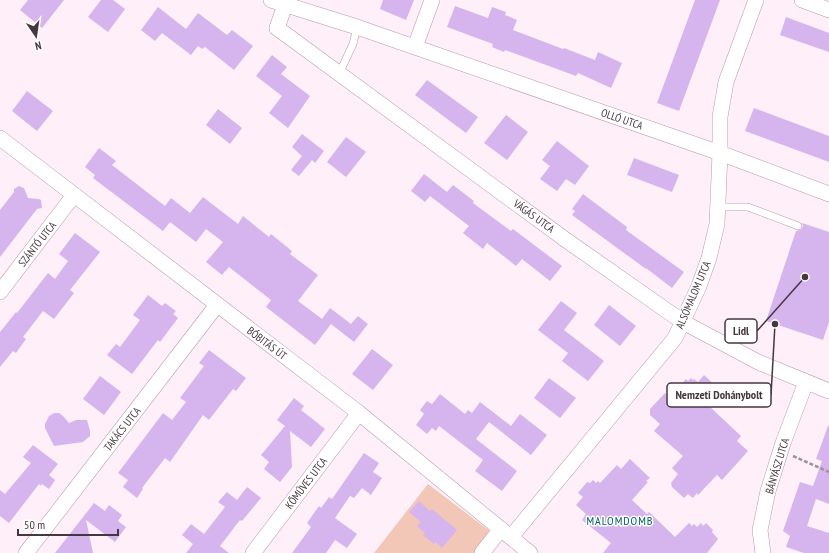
<svg xmlns="http://www.w3.org/2000/svg" width="829" height="553" viewBox="0 0 829 553" font-family="'PT Sans Narrow',sans-serif">
<style>
.green{fill:#f2c7b7}
.building{fill:#d6b5ee}
.lines{fill:none;stroke-linecap:round;stroke-linejoin:round}
.service-casing{stroke:#ba98ad;stroke-width:8}
.minor-casing{stroke:#ba98ad;stroke-width:16}
.path{stroke:#a0919a;stroke-width:2.5;stroke-dasharray:4 2;stroke-linecap:butt}
.service{stroke:#fff;stroke-width:7}
.minor{stroke:#fff;stroke-width:15}
.labels{text-anchor:middle;dominant-baseline:central;stroke-width:3;stroke-linejoin:round;paint-order:stroke}
.street-label{font-size:11px;fill:#45373f;stroke:#fff}
.neighbourhood-label{font-size:12px;letter-spacing:1px;fill:#006661;stroke:#fff}
.leader{fill:none;stroke:#45373f;stroke-width:1.5}
.callout-dot{fill:#45373f;stroke:#fff;stroke-width:1.5}
.callout{fill:#fff;stroke:#45373f;stroke-width:1.5}
.callout-label{font-size:12px;text-anchor:middle;font-weight:bold;fill:#45373f}
</style>
<rect width="100%" height="100%" fill="#feeff8"/>
<path class="green" d="M428,484L491,532L475,553H374Z"/>
<g class="building">
<path d="M28,0H64L42,28L20,10Z"/>
<path d="M101,0H113L125,9L108,32L88,17Z"/>
<path d="M383,0H414L406,20L380,9Z"/>
<path d="M695,0H720L679,111L657,103Z"/>
<path d="M455,6L488,18L492,7L506,12L505,15L517,20L513,30L563,49L564,48L595,60L598,52L622,63L611,88L578,73L576,76L505,50L504,52L492,47L493,44L447,27Z"/>
<path d="M158,7L186,29L198,13L227,35L232,30L253,46L234,70L205,47L202,49L198,46L191,55L162,33L155,41L141,30Z"/>
<path d="M786,17L829,33V52L780,35Z"/>
<path d="M272,55L287,67L281,74L310,96L288,128L269,113L282,96L256,76Z"/>
<path d="M427,80L478,117L466,133L415,95Z"/>
<path d="M27,91L53,111L37,131L12,111Z"/>
<path d="M754,108L829,136V162L745,131Z"/>
<path d="M218,109L242,128L230,144L206,125Z"/>
<path d="M506,115L528,132L507,160L484,143Z"/>
<path d="M302,134L324,151L315,163L312,160L299,176L291,170L302,156L292,147Z"/>
<path d="M346,137L366,152L346,177L327,162Z"/>
<path d="M557,141L589,166L575,185L566,179L557,191L540,179L550,166L542,160Z"/>
<path d="M99,148L116,161L112,165L165,206L171,198L190,213L203,197L238,224L243,216L269,237L271,234L292,251L290,254L318,275L298,301L322,319L330,308L351,324L358,316L368,324L354,342L331,324L315,345L266,307L271,300L229,267L222,275L206,262L223,242L206,229L196,242L170,222L163,231L93,178L95,175L85,167Z"/>
<path d="M634,158L679,175L672,192L627,175Z"/>
<path d="M424,174L447,192L453,185L474,201L473,203L511,231L513,229L562,266L550,281L522,259L516,266L487,243L483,249L463,233L469,226L430,196L425,202L411,191Z"/>
<path d="M19,186L24,188L28,198L39,199L41,200L42,208L37,209L0,257V210L14,192V189Z"/>
<path d="M583,194L627,227L626,230L684,272L672,288L646,268V269L572,215L575,211L572,209Z"/>
<path d="M802,223L829,232V322L823,340L766,321L796,231L801,230L803,226Z"/>
<path d="M75,233L100,252L70,290L74,293L54,319L43,311L23,337L26,339L16,353L13,351L0,367V332L16,312L17,313L48,273L55,279L68,261L59,254Z"/>
<path d="M148,295L162,306L165,303L176,311L173,314L178,318L160,342L158,340L132,374L107,355L116,344L120,347L140,320L133,315Z"/>
<path d="M561,301L577,313L564,330L604,361L588,381L562,361L568,353L538,330Z"/>
<path d="M609,305L636,326L620,346L594,325Z"/>
<path d="M372,349L393,365L373,390L352,374Z"/>
<path d="M209,350L246,378L236,391L233,389L209,420L203,415L170,462L165,458L142,488L143,489L137,498L123,487L128,480L118,473L163,413L172,420L186,402L180,398L204,366L199,363Z"/>
<path d="M704,375L720,390L718,392L720,394L709,406L741,436L737,441L748,451L722,480L717,475L698,495L697,493L693,498L688,494L684,498L672,487L671,483L678,474L672,468L683,456L654,431L660,424L650,415V409L665,393L668,396L670,393L672,395L686,379L688,381L691,378L693,380L694,379L698,382Z"/>
<path d="M100,376L121,392L104,415L83,399Z"/>
<path d="M549,378L576,398L560,418L534,398Z"/>
<path d="M440,394L465,414L468,410L472,413L480,402L511,426L520,414L547,435L531,455L489,422L476,439L517,471L502,491L475,471L483,460L439,426L436,431L432,428L427,434L416,425L424,414L420,410L427,401L432,404Z"/>
<path d="M294,398L304,406L301,410L325,429L311,447L290,431L292,467L280,482L264,469L269,462L261,455L285,426L277,420Z"/>
<path d="M54,413H59L63,416L69,423L76,420H87L90,431V436L83,442L54,446L45,428V424L49,416Z"/>
<path d="M828,426H829V504L816,499L807,526L829,533V553H804L786,547L790,536L783,531L800,482L813,486L822,461L816,459Z"/>
<path d="M33,445L58,464L49,475L55,480L49,489L42,484L41,486L39,484L9,523L0,516V490L5,494L31,463L23,457Z"/>
<path d="M364,453L379,463L373,472L382,478L371,495L362,488L354,498L350,496L335,518L357,534L347,548L335,540L326,553H292L311,527L307,523L319,506L321,508L329,497L332,499Z"/>
<path d="M630,459L650,478L646,481L648,482L632,500L647,514L649,512L675,537L689,523L692,526L694,524L697,527L701,523L703,526L706,523L713,530L712,532L718,539L707,553H603L611,543L582,520L586,514L576,505L583,497L578,493L587,482L590,483L593,480L596,483L598,481L600,483L617,465L621,469Z"/>
<path d="M247,487L261,498L242,521L240,520L220,546L229,553H186L193,544L182,535L191,524L204,534L225,507L218,502L227,492L237,500Z"/>
<path d="M419,501L430,511L432,509L457,530L442,548L436,542L434,544L423,535L425,533L417,526L421,522L409,512Z"/>
<path d="M94,503L105,511L109,505L122,515L118,521L126,527L115,542L86,520L93,553H55Z"/>
</g>
<g class="lines">
<g class="service-casing">
<g id="service">
<path d="M339,74L353,44L357,27"/>
<path d="M718,207H748L798,226"/>
</g>
</g>
<g class="minor-casing">
<g id="minor">
<path d="M271,0L357,27L720,153L829,194"/>
<path d="M802,0L829,10"/>
<path d="M285,5L277,28L566,240L683,322L758,362L829,391"/>
<path d="M415,47L432,0"/>
<path d="M0,138L359,413L530,553"/>
<path d="M0,292L74,195"/>
<path d="M511,537L675,338L699,286L709,258L717,224L720,153V117L726,82L756,0"/>
<path d="M26,553L217,305"/>
<path d="M253,553L359,413"/>
<path d="M482,553L501,529"/>
<path d="M763,553L760,530L768,491L783,443L806,382"/>
</g>
</g>
<path class="path" d="M793,456L829,472"/>
<use href="#service" class="service"/>
<use href="#minor" class="minor"/>
</g>
<g class="labels">
<g class="street-label">
<text transform="translate(622 119) rotate(19)">OLLÓ UTCA</text>
<text transform="translate(534 216) rotate(36)">VÁGÁS UTCA</text>
<text transform="translate(37 244) rotate(-52)">SZÁNTÓ UTCA</text>
<text transform="translate(693 295) rotate(-67)">ALSÓMALOM UTCA</text>
<text transform="translate(267 343) rotate(37)">BÓBITÁS ÚT</text>
<text transform="translate(122 429) rotate(-52)">TAKÁCS UTCA</text>
<text transform="translate(777 466) rotate(-73)">BÁNYÁSZ UTCA</text>
<text transform="translate(306 483) rotate(-53)">KŐMŰVES UTCA</text>
</g>
<g class="neighbourhood-label">
<text x="620" y="520">MALOMDOMB</text>
</g>
</g>
<path class="leader" d="M805 277L757 331M775 324L771 395"/>
<g class="callout-dot">
<circle cx="805" cy="277" r="4"/>
<circle cx="775" cy="324" r="4"/>
</g>
<g class="callout">
<rect x="725" y="319" width="32" height="24" rx="4"/>
<rect x="667" y="383" width="104" height="24" rx="4"/>
</g>
<g class="callout-label">
<text x="741" y="335">Lidl</text>
<text x="719" y="399">Nemzeti Dohánybolt</text>
</g>
<g transform="translate(36 36) rotate(167)" stroke="#ffffff" stroke-width="3" paint-order="stroke">
<path d="M0-3L7 15L0 10L-7 15Z" fill="#45373f"/>
<text y="-6" font-size="11" font-weight="bold" text-anchor="middle" fill="#45373f">N</text>
</g>
<path d="M18 529v6h100v-6" fill="none" stroke="#45373f" stroke-width="2"/>
<text x="24" y="529" font-size="12" fill="#45373f" stroke="#ffffff" stroke-width="3" paint-order="stroke">50 m</text>
</svg>
